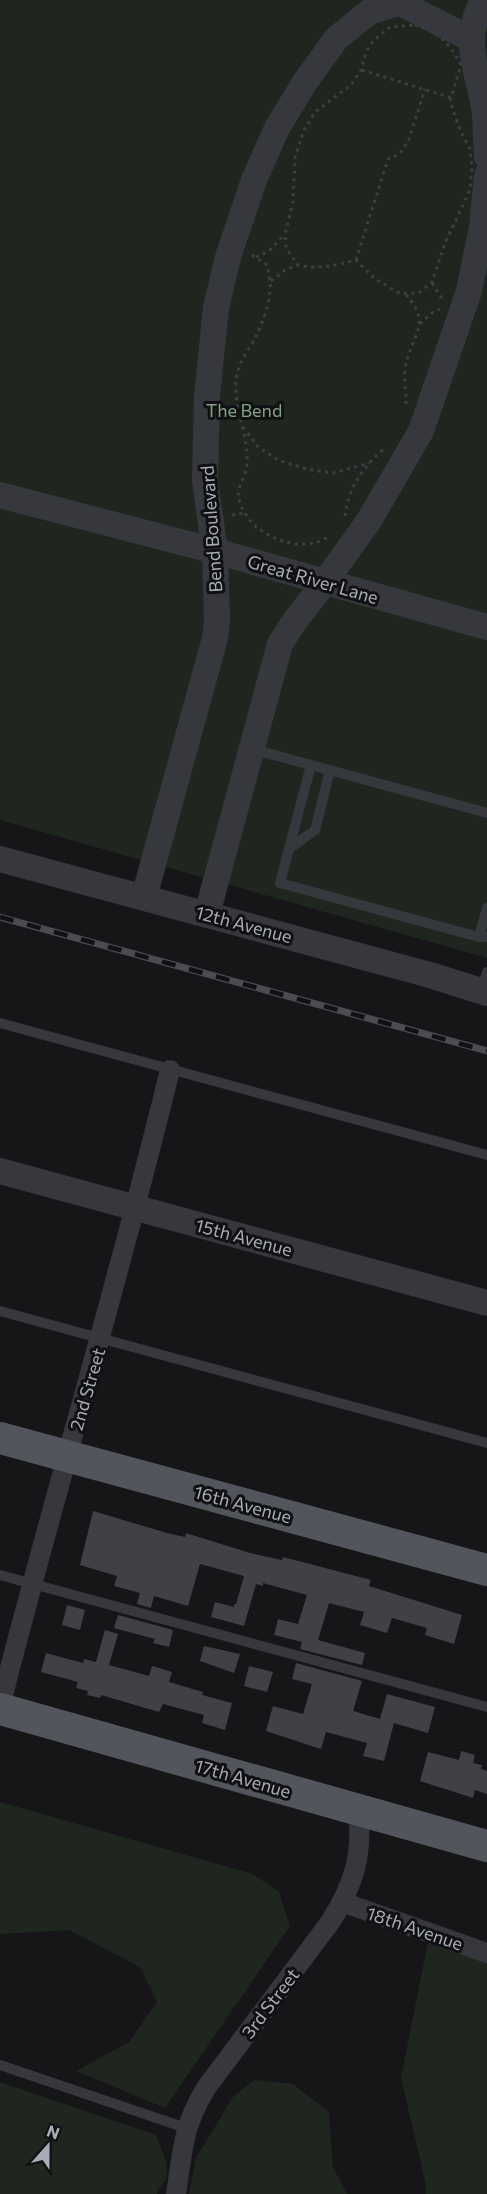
<svg xmlns="http://www.w3.org/2000/svg" width="487" height="2194" viewBox="0 0 487 2194" font-family="Commissioner,sans-serif">
<style>
.green{fill:#1e261f}
.building{fill:#404145}
.lines{fill:none;stroke-linecap:round;stroke-linejoin:round}
.path{stroke:#3d3f44;stroke-width:3;stroke-dasharray:3 4.5;stroke-linecap:butt}
.service{stroke:#37383d;stroke-width:10}
.minor{stroke:#37383d;stroke-width:20}
.tertiary{stroke:#37383d;stroke-width:26}
.primary{stroke:#53555c;stroke-width:32}
.rail-casing{stroke:#4a4c52;stroke-width:7}
.rail{stroke:#111113;stroke-width:4.5;stroke-dasharray:14;stroke-linecap:butt}
.labels{text-anchor:middle;dominant-baseline:central;stroke-width:6;stroke-linejoin:round;paint-order:stroke}
.park-label{font-size:18px;fill:#7fa381;stroke:#111113}
.street-label{font-size:18px;fill:#a8adb8;stroke:#111113}
</style>
<rect width="100%" height="100%" fill="#161618"/>
<g class="green">
<path d="M0,0H487V958L0,820Z"/>
<path d="M0,1802L253,1874L279,1892L290,1926L165,2108L76,2071L129,2042L157,2002L140,1967L69,1930L0,1934Z"/>
<path d="M428,1942L487,1963V2194H426V2185L401,2078Z"/>
<path d="M254,2080L293,2084L329,2112L333,2167L347,2194H189L196,2158L233,2097Z"/>
<path d="M0,2082L156,2135C160,2147 170,2165 166,2178C164,2185 157,2187 157,2194H0Z"/>
</g>
<g class="building">
<path d="M93,1511L167,1533L185,1537L186,1533L250,1553L282,1560L283,1557L371,1580L369,1586L462,1615L454,1644L425,1635L427,1628L392,1618L387,1633L360,1625L364,1612L329,1603L318,1640L365,1653L362,1665L300,1649L302,1642L274,1635L278,1619L298,1624L307,1595L263,1583V1586L256,1584L244,1626L211,1617L215,1602L234,1607V1604H236L244,1576L200,1564L188,1606L154,1596L151,1608L137,1604L140,1593L114,1586L117,1576L80,1565Z"/>
<path d="M67,1605L85,1610L80,1630L62,1625Z"/>
<path d="M118,1615L173,1630L169,1647L153,1643L155,1639L114,1628Z"/>
<path d="M105,1630L118,1634L109,1665L149,1676L152,1666L172,1672L169,1682L203,1692L202,1695L232,1703L225,1730L202,1723L204,1715L163,1704L159,1712L101,1695L100,1698L87,1695L88,1691L76,1688L78,1682L41,1672L46,1653L83,1663L84,1659L96,1662Z"/>
<path d="M204,1646L240,1654L234,1673L200,1661Z"/>
<path d="M296,1663L362,1681L353,1711L380,1719L387,1694L435,1707L428,1733L394,1723L384,1761L363,1756L367,1743L326,1732L321,1749L266,1731L273,1706L303,1714L312,1684L292,1679Z"/>
<path d="M249,1666L273,1672L267,1692L244,1686Z"/>
<path d="M461,1751L475,1755L473,1763L482,1765L481,1769L487,1771V1794L475,1790L473,1798L420,1781L428,1752L459,1760Z"/>
</g>
<g class="lines">
<g class="path">
<path d="M415,25C440,34 449,42 461,65L450,101L460,130L470,149L472,168L470,190L445,243L432,282L420,292L408,294L397,292L374,278L356,260C336,265 318,270 298,265L286,248L285,234L293,202L295,158L303,132L315,112L351,85L361,70L366,52L373,41L390,27Z"/>
<path d="M362,70L452,98"/>
<path d="M252,255L266,264C275,284 268,309 259,330C253,345 241,357 237,374C231,404 249,434 247,464C246,479 234,488 240,503C247,523 264,535 283,541C297,546 318,546 330,535"/>
<path d="M256,257L269,251L285,234"/>
<path d="M356,260L388,159L400,154L409,139L425,89"/>
<path d="M271,281L285,270L297,265"/>
<path d="M432,283L443,300"/>
<path d="M420,324L432,313L440,309"/>
<path d="M406,404C407,393 403,381 405,370C409,338 434,324 406,295"/>
<path d="M243,427L258,447L278,460L306,469L333,473L370,463"/>
<path d="M232,515L245,513"/>
<path d="M345,516C348,488 363,467 384,449"/>
</g>
<g class="service">
<path d="M252,749L487,813"/>
<path d="M311,765L280,883L479,937H487"/>
<path d="M289,849L315,830L330,770"/>
<path d="M479,937L487,908"/>
<path d="M481,991L487,972"/>
<path d="M0,1023L487,1155"/>
<path d="M0,1311L487,1443"/>
<path d="M0,1575L487,1707"/>
<path d="M0,2065L186,2128"/>
</g>
<g class="minor">
<path d="M0,1707C54,1494 118,1284 170,1070"/>
<path d="M342,1902L487,1953"/>
<path d="M176,2194C183,2150 182,2128 206,2088L331,1921C354,1883 363,1856 358,1811"/>
</g>
<g class="tertiary">
<path d="M483,0C460,44 479,70 485,114C486,128 486,143 487,157"/>
<path d="M400,3L471,39"/>
<path d="M0,495L215,551L487,627"/>
<path d="M0,859L430,975L487,993"/>
<path d="M144,897L215,638L217,621L215,551L205,481L207,396L216,308L228,257L254,180L277,128L305,82L336,39L369,12L407,0"/>
<path d="M207,914L280,644L294,622L325,582L368,522L421,431L469,291L482,227L487,175"/>
<path d="M0,1171L487,1303"/>
</g>
<g class="primary">
<path d="M0,1438L487,1570"/>
<path d="M0,1709L487,1846"/>
</g>
<g class="rail-casing">
<path id="rail" d="M0,917L487,1051"/>
</g>
<use href="#rail" class="rail"/>
</g>
<g class="labels">
<g class="park-label">
<text x="244" y="410">The Bend</text>
</g>
<g class="street-label">
<text transform="translate(211 529) rotate(-94)">Bend Boulevard</text>
<text transform="translate(313 579) rotate(16)">Great River Lane</text>
<text transform="translate(244 924) rotate(15)">12th Avenue</text>
<text transform="translate(244 1237) rotate(15)">15th Avenue</text>
<text transform="translate(87 1389) rotate(-74)">2nd Street</text>
<text transform="translate(243 1504) rotate(15)">16th Avenue</text>
<text transform="translate(243 1778) rotate(16)">17th Avenue</text>
<text transform="translate(415 1928) rotate(19)">18th Avenue</text>
<text transform="translate(270 2003) rotate(-53)">3rd Street</text>
</g>
</g>
<g transform="translate(48 2146) rotate(21)" stroke="#111113" stroke-width="4.5" paint-order="stroke">
<path d="M0-4.5L10 22L0 15L-10 22Z" fill="#a8adb8"/>
<text y="-9" font-size="16" font-weight="bold" text-anchor="middle" fill="#a8adb8">N</text>
</g>
</svg>
